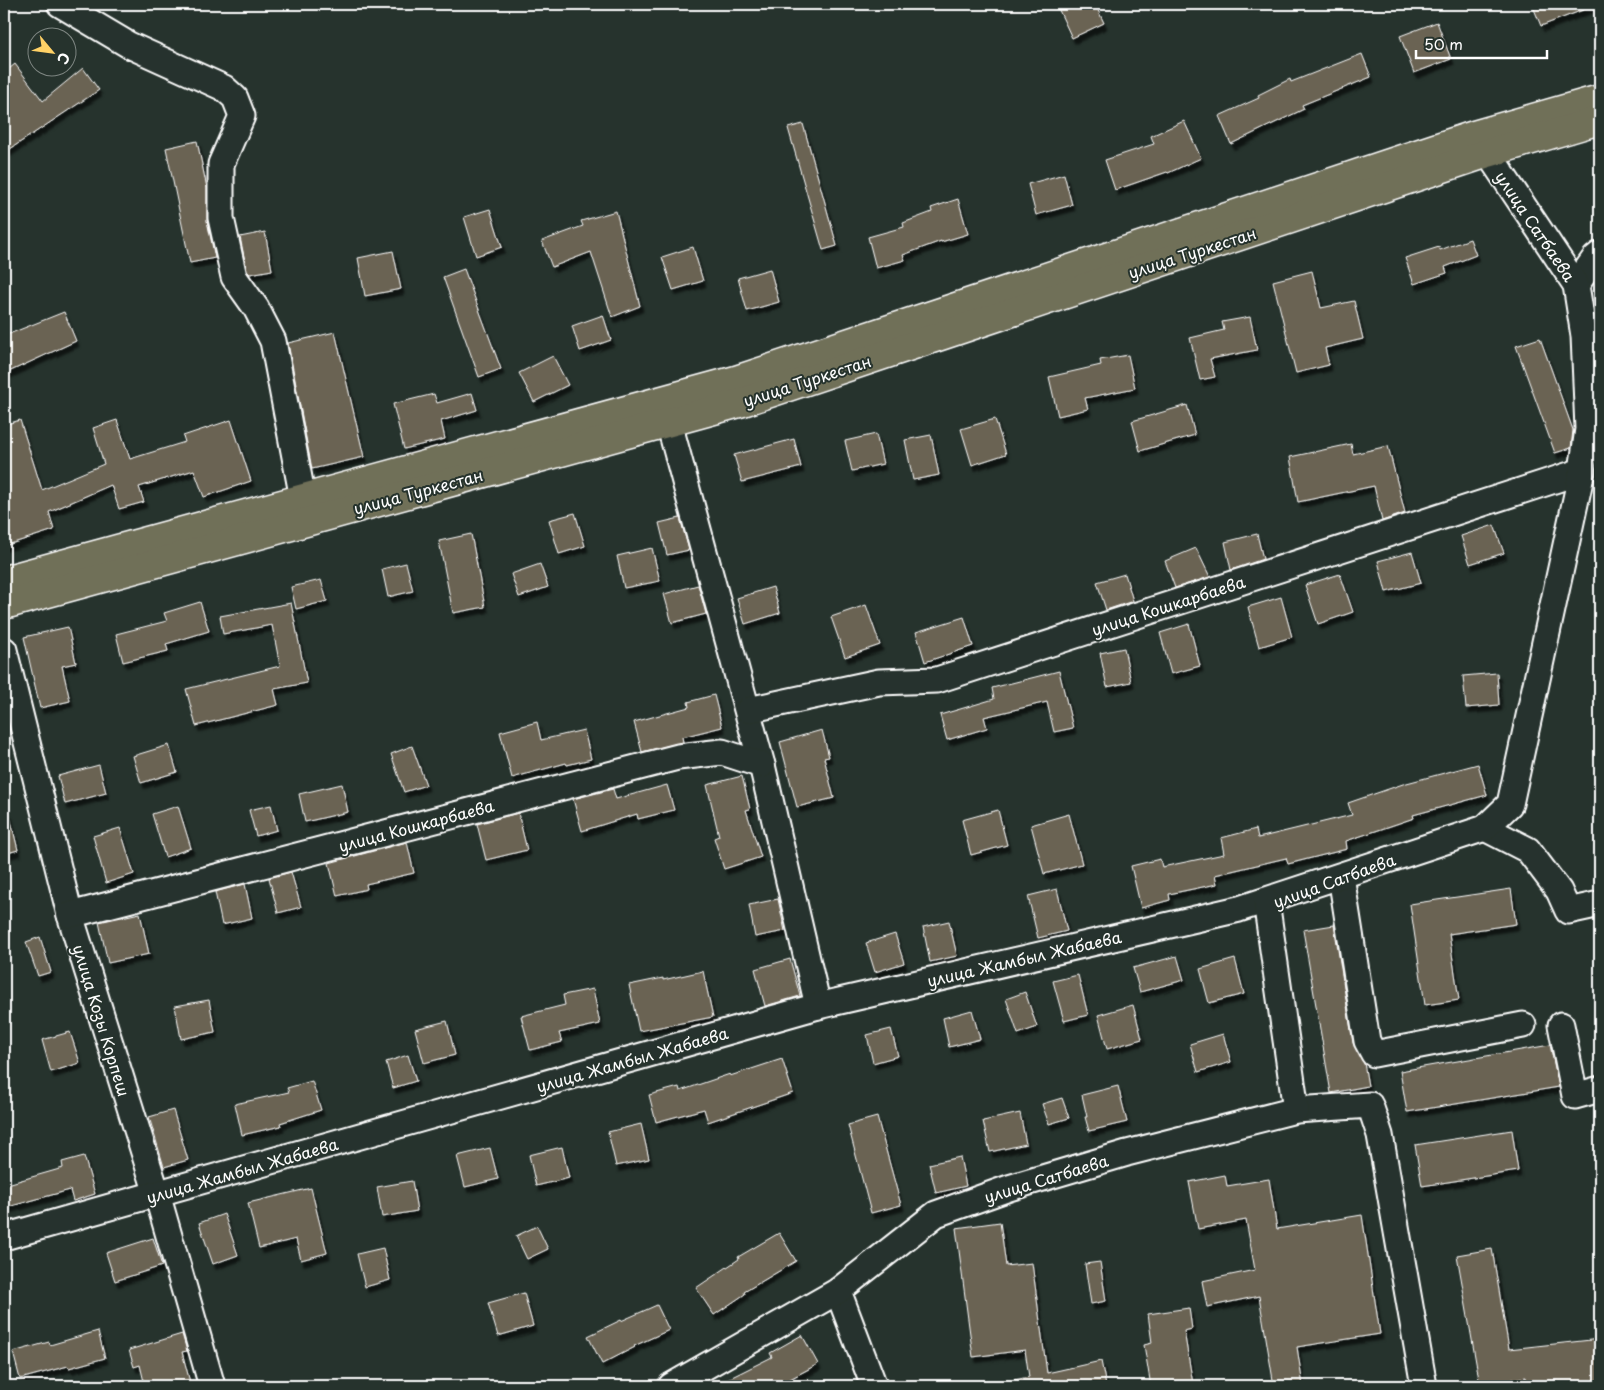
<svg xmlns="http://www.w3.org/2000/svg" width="1604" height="1390" viewBox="0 0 1604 1390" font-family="'Playpen Sans',sans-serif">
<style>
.building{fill:#6b6353;stroke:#fff;filter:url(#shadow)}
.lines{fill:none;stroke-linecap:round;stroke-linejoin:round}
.minor-casing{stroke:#fff;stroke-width:29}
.highway-casing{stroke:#fff;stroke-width:31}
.minor{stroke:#26332d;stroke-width:25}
.highway{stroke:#706f59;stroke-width:28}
.labels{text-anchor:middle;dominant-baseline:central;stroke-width:4;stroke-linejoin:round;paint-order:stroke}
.street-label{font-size:16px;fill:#fff;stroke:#26332d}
</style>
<defs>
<filter id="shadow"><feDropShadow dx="3" dy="5.5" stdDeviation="1" flood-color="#0009"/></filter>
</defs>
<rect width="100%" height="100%" fill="#26332d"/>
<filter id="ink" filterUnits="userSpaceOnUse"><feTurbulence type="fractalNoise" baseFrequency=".02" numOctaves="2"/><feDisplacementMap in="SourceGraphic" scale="10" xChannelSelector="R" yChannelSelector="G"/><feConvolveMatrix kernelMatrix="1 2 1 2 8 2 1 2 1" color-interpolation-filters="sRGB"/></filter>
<g filter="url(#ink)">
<g class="building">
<path d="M1066,4H1095L1104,23L1072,38L1058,8Z"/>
<path d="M1532,4H1596V5L1541,26Z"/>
<path d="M1437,22L1451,59L1414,73L1400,36Z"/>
<path d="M1362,54L1371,77L1302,105L1304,109L1231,144L1219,116L1259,98L1258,95L1290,79L1291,82Z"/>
<path d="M15,64L43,101L83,68L99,90L4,153V73Z"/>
<path d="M1184,121L1201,158L1168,173L1167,172L1115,190L1105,160L1154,144L1151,136Z"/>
<path d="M803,124L837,246L823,250L788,128Z"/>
<path d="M197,141L207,188V221L215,258L190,263L166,148Z"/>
<path d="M1064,174L1072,205L1036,215L1028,184Z"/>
<path d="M958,199L968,234L941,242V241L903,255L905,260L876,268L868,237L904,227L903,223L932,212L931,208Z"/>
<path d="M490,209L502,247L476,256L464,217Z"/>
<path d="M616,211L640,306L612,317L591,252L552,267L542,241L583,226L581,221Z"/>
<path d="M265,232L272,270L250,274L247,271L240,237Z"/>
<path d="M1470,239L1476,255L1445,267L1447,273L1414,284L1405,258L1439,247L1440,250Z"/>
<path d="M693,247L703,281L673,290L662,257Z"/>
<path d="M393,251L401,289L365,296L358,258Z"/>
<path d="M464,269L501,369L479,377L443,277Z"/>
<path d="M770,269L779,302L747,311L738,278Z"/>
<path d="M1312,271L1321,308L1354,301L1363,339L1325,348L1329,365L1296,373L1273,281Z"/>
<path d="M64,312L76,341L4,374V336Z"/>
<path d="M603,315L611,340L580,351L572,326Z"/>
<path d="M1250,317L1257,350L1210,359L1215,377L1200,380L1190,338L1224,330L1222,322Z"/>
<path d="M335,332L364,457L312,469L288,343Z"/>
<path d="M1540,338L1573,430L1571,448L1555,453L1516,346Z"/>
<path d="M1128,355L1135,388L1085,398L1088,409L1058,416L1049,377L1101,365L1100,360Z"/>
<path d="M553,356L568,385L534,402L519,373Z"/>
<path d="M472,393L477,410L441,421L445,439L404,449L393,404L434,394L437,403Z"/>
<path d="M1187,405L1195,435L1140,451L1132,421Z"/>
<path d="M995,419L1006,454L972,465L961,429Z"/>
<path d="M20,420L42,490L104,464L93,428L117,420L130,459L185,442L183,436L231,420L251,481L204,497L194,470L139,487L144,502L119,509L111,485L49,512L54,530L4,546V425Z"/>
<path d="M876,434L883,464L852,471L845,441Z"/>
<path d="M931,435L939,475L913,480L905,440Z"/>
<path d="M794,439L801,467L742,482L734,455Z"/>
<path d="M1351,444L1353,454L1388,446L1405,513L1382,521L1374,486L1298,502L1290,457Z"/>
<path d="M575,513L585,546L559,554L549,520Z"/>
<path d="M680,518L689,550L667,555L659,523Z"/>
<path d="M1494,525L1504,553L1470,564L1461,536Z"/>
<path d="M471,534L485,607L453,613L439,541Z"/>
<path d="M1257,534L1263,559L1231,570L1225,542Z"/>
<path d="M652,548L660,581L624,588L617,556Z"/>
<path d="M1196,548L1210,577L1175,588L1165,561Z"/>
<path d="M1412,552L1421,583L1386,592L1378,561Z"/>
<path d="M406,563L413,591L388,597L382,569Z"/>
<path d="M540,564L548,587L519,597L511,574Z"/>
<path d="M1125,574L1133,601L1106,610L1097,582Z"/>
<path d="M1340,574L1353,612L1318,624L1305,585Z"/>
<path d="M321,580L327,601L296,609L291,587Z"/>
<path d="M698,585L706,614L672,623L664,594Z"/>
<path d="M773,587L780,613L745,624L737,598Z"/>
<path d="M1281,597L1292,637L1259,647L1248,607Z"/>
<path d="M200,602L209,631L166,644L168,651L123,662L116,634L167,621L164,613Z"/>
<path d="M291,603L307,683L274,689L278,705L196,726L186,689L280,666L272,625L223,634L220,616Z"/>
<path d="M866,605L880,645L845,657L831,617Z"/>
<path d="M964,617L973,646L925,662L916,632Z"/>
<path d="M1189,624L1200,666L1171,674L1160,633Z"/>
<path d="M68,627L76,663L62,666L70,701L40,708L24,637Z"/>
<path d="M1124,648L1131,682L1107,687L1100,653Z"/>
<path d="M1059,671L1073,728L1054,732L1047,702L984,717L987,728L947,740L940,715L994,699L992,688Z"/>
<path d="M1497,673L1499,705L1466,708L1463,676Z"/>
<path d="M714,695L722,727L682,737L683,742L642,752L634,722L689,707L688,702Z"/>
<path d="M537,722L541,740L584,730L591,759L567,765L566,763L512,778L500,732Z"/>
<path d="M822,730L829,757L824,758L834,798L797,807L780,742Z"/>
<path d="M169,745L177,772L141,783L133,756Z"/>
<path d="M412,746L426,785L404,792L391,754Z"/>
<path d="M1478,764L1487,795L1413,815L1414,818L1346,841L1347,849L1288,864L1286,858L1215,875L1217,884L1169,894L1170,900L1141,908L1131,866L1160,859L1162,867L1224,854L1221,838L1256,829L1258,838L1352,815L1348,803L1403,784Z"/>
<path d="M99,765L106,793L65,804L58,776Z"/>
<path d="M742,776L750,809L746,810L761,857L724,869L714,838L719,836L707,785Z"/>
<path d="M342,784L348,812L305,822L299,794Z"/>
<path d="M667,785L674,810L638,819L637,814L582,831L573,799L613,789L616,799Z"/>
<path d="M271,805L277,830L256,836L249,810Z"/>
<path d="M178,806L191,848L165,857L152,814Z"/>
<path d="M998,810L1007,845L971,855L962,820Z"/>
<path d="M4,813H9L18,850L4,854Z"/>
<path d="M518,813L527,850L486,860L477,824Z"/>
<path d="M1069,814L1082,864L1044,874L1031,825Z"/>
<path d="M120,828L134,874L106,883L93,836Z"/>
<path d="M407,842L414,873L366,884L367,889L337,896L329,863Z"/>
<path d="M291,872L301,907L278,913L269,878Z"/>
<path d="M245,884L252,918L222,925L215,892Z"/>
<path d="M1057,889L1067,931L1038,938L1028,896Z"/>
<path d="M1511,889L1516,924L1449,934L1459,1000L1425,1005L1410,904Z"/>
<path d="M778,899L785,931L755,937L749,905Z"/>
<path d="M140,913L149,954L108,963L99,922Z"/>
<path d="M949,921L957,956L930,962L923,927Z"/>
<path d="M1334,925L1353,1043L1364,1063L1368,1086L1331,1093L1303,930Z"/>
<path d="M895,934L904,963L875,972L866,943Z"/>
<path d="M40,937L51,972L38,976L26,942Z"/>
<path d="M1177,956L1184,980L1140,992L1133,968Z"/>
<path d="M790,959L800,996L765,1006L755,969Z"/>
<path d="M1235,959L1244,994L1209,1003L1200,969Z"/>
<path d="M703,971L713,1017L639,1031L629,985L663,978V980Z"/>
<path d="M1078,975L1088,1015L1064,1021L1053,981Z"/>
<path d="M593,989L600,1024L559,1033L562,1042L530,1050L521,1016L565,1005L563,995Z"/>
<path d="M1025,992L1037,1027L1018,1034L1006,999Z"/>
<path d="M209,1000L215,1032L181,1039L175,1006Z"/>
<path d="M1133,1005L1142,1039L1107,1049L1098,1015Z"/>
<path d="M972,1010L980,1039L949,1047L943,1018Z"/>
<path d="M447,1021L455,1055L424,1063L415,1029Z"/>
<path d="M891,1029L898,1056L873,1063L867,1035Z"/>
<path d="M70,1032L80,1063L51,1072L42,1040Z"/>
<path d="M1223,1034L1231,1062L1198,1072L1190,1044Z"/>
<path d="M1550,1045L1559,1087L1407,1112L1400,1071Z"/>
<path d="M408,1055L416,1081L393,1088L386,1062Z"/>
<path d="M782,1059L793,1093L708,1122L704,1109L656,1122L649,1095L679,1087L680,1091L730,1074V1076Z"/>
<path d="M312,1081L321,1110L280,1123L281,1126L242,1135L235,1104L289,1092L287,1088Z"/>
<path d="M1118,1086L1127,1122L1089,1131L1085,1117H1087L1082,1095Z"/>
<path d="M1062,1098L1069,1118L1049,1124L1042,1104Z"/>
<path d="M173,1110L188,1160L164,1167L149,1117Z"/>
<path d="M1020,1113L1026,1144L990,1152L983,1121Z"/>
<path d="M877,1117L901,1205L871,1213L848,1125Z"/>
<path d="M641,1124L649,1159L616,1166L608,1132Z"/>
<path d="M1512,1130L1518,1171L1422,1186L1415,1145Z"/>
<path d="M562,1147L569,1178L536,1186L529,1155Z"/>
<path d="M490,1148L498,1179L465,1187L457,1156Z"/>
<path d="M84,1156L95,1194L73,1201L70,1190L4,1208V1185L63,1168L62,1162Z"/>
<path d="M960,1157L966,1186L936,1193L929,1164Z"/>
<path d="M1225,1175L1227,1186L1269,1179L1277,1229L1362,1215L1380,1334L1297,1347L1303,1386H1274L1259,1296L1207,1307L1202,1281L1255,1270L1246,1220L1198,1229L1189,1182Z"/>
<path d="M412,1181L417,1211L382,1217L377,1187Z"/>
<path d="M311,1188L327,1253L301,1260L296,1239L259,1248L248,1203Z"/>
<path d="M224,1214L238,1255L213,1264L199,1223Z"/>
<path d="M1000,1222L1006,1266L1032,1263L1047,1373L1101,1361L1106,1386H1015L1014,1380L1029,1377L1025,1350L973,1357L956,1228Z"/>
<path d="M537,1226L548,1249L527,1259L516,1236Z"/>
<path d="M779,1233L796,1261L744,1292L745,1294L714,1315L696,1288L739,1259L738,1257Z"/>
<path d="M153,1238L162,1266L115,1281L106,1253Z"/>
<path d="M383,1248L390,1280L365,1287L357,1254Z"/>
<path d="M1492,1249L1509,1349L1600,1339V1381L1548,1386H1527L1526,1377L1480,1385L1457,1255Z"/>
<path d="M1100,1262L1106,1301L1091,1304L1085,1264Z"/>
<path d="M524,1293L533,1326L498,1336L488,1303Z"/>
<path d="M657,1305L669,1330L634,1346L635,1347L602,1364L588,1336L621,1320V1321Z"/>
<path d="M1189,1308L1192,1329L1184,1331L1193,1384L1179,1386H1151L1144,1345L1152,1343L1148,1314Z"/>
<path d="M98,1331L105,1358L69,1368L68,1366L20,1379L13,1352L49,1342L50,1345Z"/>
<path d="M182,1334L187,1351L182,1352L191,1386H145L140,1365L134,1367L129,1350Z"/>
<path d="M802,1335L818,1364L777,1386H714L772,1357L770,1353Z"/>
</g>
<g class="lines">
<g class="minor-casing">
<g id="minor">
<path d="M60,4L129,45L224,88L235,98L242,116L221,164V218L234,277L256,308L273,341L303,499"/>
<path d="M1576,285L1595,258L1600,254"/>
<path d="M669,423L762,765L818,1006"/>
<path d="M4,650L70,915L157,1194L212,1386"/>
<path d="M748,710L879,682L937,680L1582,471"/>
<path d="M1485,828L1528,850L1559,891L1568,911L1600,904"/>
<path d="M1341,876L1367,1041L1374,1054L1523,1025"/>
<path d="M70,915L678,757L722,752L762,765"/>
<path d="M1561,1025L1575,1096L1600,1089"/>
<path d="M1296,1110L1370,1105L1380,1135L1424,1386"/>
<path d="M4,1237L818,1006L1239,909L1485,828L1510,804L1582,471L1588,429L1584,336L1576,285L1488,153"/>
<path d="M838,1291L874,1386"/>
<path d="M671,1386L838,1291L936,1214L1009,1188L1127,1153L1296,1110L1266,901"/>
</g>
</g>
<g class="highway-casing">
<g id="highway">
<path d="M4,580L736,380L1474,135L1600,99"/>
<path d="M4,605L743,402L1488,153L1600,120"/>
</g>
</g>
<use href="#minor" class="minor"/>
<use href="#highway" class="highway"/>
</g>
</g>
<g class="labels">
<g class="street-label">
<text transform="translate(1536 226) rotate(56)">улица Сатбаева</text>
<text transform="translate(1192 252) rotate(-18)">улица Туркестан</text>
<text transform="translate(807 380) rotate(-18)">улица Туркестан</text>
<text transform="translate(418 491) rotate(-15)">улица Туркестан</text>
<text transform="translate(1168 605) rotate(-18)">улица Кошкарбаева</text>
<text transform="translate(416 825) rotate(-15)">улица Кошкарбаева</text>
<text transform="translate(1334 880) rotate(-20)">улица Сатбаева</text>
<text transform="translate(1024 958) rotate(-13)">улица Жамбыл Жабаева</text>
<text transform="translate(102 1020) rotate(73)">улица Козы Корпеш</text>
<text transform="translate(632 1059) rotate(-16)">улица Жамбыл Жабаева</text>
<text transform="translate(242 1170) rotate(-16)">улица Жамбыл Жабаева</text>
<text transform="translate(1046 1178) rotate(-17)">улица Сатбаева</text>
</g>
</g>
<rect width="1604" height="1390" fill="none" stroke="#26332d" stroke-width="20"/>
<rect x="10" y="10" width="1584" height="1370" fill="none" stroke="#fff" stroke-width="2" filter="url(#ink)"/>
<g transform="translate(52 52) rotate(119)"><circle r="24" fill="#26332d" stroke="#7d8581"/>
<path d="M0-4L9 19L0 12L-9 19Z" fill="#ffd166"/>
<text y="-8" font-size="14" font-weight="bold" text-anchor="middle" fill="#ffffff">С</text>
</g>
<path d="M1416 50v8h131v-8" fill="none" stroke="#ffffff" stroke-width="2.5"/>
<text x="1424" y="50" font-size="15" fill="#ffffff" stroke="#26332d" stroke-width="4" paint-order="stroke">50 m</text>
</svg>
